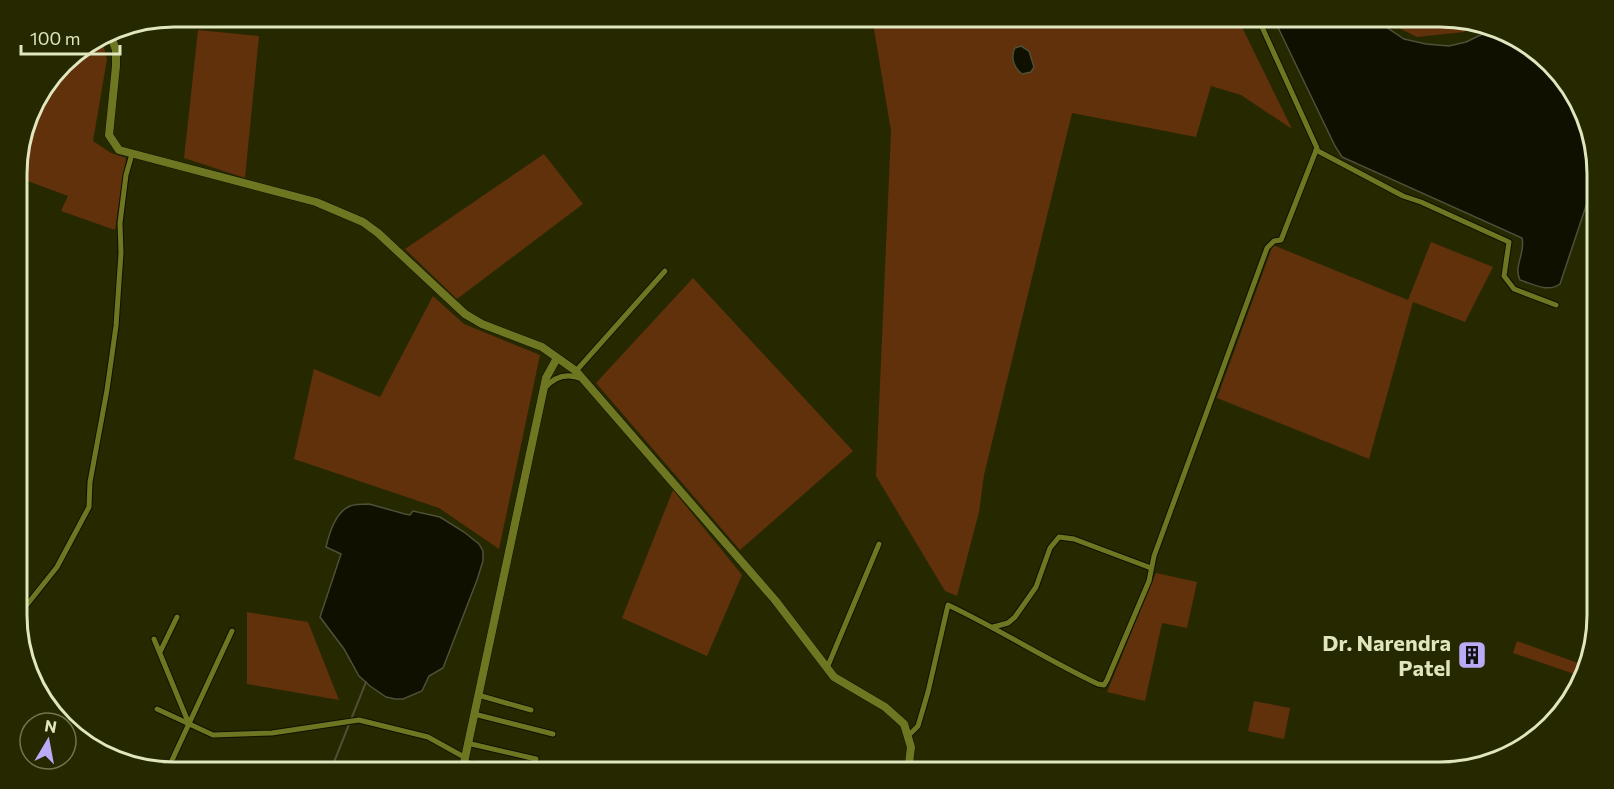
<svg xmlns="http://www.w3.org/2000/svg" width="1614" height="789" viewBox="0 0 1614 789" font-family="Commissioner,sans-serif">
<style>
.green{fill:#60310b}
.water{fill:#0f1000;stroke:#4e5039;stroke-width:1.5}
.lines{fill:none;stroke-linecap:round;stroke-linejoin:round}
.stream{stroke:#4e5039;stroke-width:2}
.street-casing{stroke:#0f1100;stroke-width:7}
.secondary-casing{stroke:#0f1100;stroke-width:9}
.street{stroke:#6f7621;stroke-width:5}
.secondary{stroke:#6f7621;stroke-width:8}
.labels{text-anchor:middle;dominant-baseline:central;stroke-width:4.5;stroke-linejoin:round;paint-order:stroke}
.poi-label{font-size:22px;font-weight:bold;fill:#e0e6bd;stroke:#262900;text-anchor:end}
.rim{fill:none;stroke:#e0e6bd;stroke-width:3}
</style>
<rect width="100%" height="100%" fill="#262900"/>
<g class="green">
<path d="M872,17H1237L1292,129L1241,95L1211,86L1196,137L1072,113L984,475L979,512L957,596L945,591L876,476L891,131Z"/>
<path d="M1377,17H1440L1473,24L1464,32L1417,37Z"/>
<path d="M198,30L259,36L245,178L184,158Z"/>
<path d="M101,37L107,59L93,141L111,153L126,158L115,230L61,211L68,196L17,177V163L33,105L70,56Z"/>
<path d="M544,154L583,204L457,299L405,249Z"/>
<path d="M1431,242L1493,267L1465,322L1413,302L1369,459L1217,398L1273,245L1408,300Z"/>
<path d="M693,278L853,451L740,550L596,383Z"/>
<path d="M433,296L464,324L540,355L499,549L439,508L294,459L314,369L380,397Z"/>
<path d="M673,490L742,575L707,656L622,618Z"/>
<path d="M1156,573L1197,582L1187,628L1162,623L1145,701L1107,692Z"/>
<path d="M247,612L308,622L339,700L247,684Z"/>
<path d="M1517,641L1586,666L1583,677L1513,653Z"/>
<path d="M1254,701L1290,708L1284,739L1248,731Z"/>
</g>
<g class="water">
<path d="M1273,17H1371L1404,39L1426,44L1449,46L1466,42L1489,31L1511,34L1571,86L1596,154V176L1560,284C1548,293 1533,284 1520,280C1513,266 1526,253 1522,238L1342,157L1335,146Z"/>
<path d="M1021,46L1029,51L1034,67L1031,72L1022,74C1014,68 1010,57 1015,48Z"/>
<path d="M369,504L405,514L410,515L413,511L440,517L464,532L479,544L483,551V561L477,580L443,668L429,676L422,691L403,699H395L386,697L370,686L359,676L344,649L320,617L341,554L326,547C329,534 335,512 350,506C355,504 363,504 369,504Z"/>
</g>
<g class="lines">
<path class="stream" d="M330,772L366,682"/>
<g class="street-casing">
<g id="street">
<path d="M1396,16L1401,19L1441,24"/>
<path d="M1316,150L1403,196L1421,202L1509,242L1504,276L1514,289L1556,305"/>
<path d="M576,371L665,271"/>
<path d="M545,388C555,376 568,373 582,379"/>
<path d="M18,616L57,567L89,507L90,482L107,390L116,326L121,253L120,223L126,175L132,154"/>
<path d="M993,627L1008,623L1015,617L1036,587L1050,548L1059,537L1074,539L1151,568"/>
<path d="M154,639L189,724"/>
<path d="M160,652L177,617"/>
<path d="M827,668L879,544"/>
<path d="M478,695L531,710"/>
<path d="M157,709L213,735L272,733L359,720L428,737L464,757"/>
<path d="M474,714L553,734"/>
<path d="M908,736L918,726L928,692L948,605C999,629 1047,660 1098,684L1104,685L1107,680L1149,581L1154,556L1267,248L1274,241L1281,240L1317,148L1257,16"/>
<path d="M467,743L536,759"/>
<path d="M464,762L514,772"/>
<path d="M167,771L232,631"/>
</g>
</g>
<g class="secondary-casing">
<g id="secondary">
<path d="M109,31L116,50V66L109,135L119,150L316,202L363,222L378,233L465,314L482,324L542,347L576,371L775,600L834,677L885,707L904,724L911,747L908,772"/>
<path d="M462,772L546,378L557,358"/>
</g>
</g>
<use href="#street" class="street"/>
<use href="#secondary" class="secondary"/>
</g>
<defs>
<g id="building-square" transform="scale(1.5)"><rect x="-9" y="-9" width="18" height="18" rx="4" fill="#bbaaf6" stroke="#262900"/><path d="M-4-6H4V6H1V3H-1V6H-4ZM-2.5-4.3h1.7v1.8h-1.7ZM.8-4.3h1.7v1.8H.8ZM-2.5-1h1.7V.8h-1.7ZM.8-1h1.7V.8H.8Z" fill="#111"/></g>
</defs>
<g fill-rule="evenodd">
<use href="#building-square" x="1472" y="655"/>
</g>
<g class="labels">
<g class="poi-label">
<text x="1451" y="642">Dr. Narendra<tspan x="1451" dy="25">Patel</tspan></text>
</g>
</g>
<path d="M0 0H1614V789H0ZM174 27H1440A147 147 0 0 1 1587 174V615A147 147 0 0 1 1440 762H174A147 147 0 0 1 27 615V174A147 147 0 0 1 174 27Z" fill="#262900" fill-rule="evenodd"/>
<path class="rim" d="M174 27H1440A147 147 0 0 1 1587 174V615A147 147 0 0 1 1440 762H174A147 147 0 0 1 27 615V174A147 147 0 0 1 174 27Z"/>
<g transform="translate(48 741) rotate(10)"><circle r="28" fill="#262900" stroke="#70754c" stroke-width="1.5"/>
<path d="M0-4.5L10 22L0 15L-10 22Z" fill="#bbaaf6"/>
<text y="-9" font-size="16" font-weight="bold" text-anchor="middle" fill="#e0e6bd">N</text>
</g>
<path d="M21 45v9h99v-9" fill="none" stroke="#e0e6bd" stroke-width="3"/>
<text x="30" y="45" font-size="18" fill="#e0e6bd" stroke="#262900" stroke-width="4.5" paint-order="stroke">100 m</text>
</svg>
